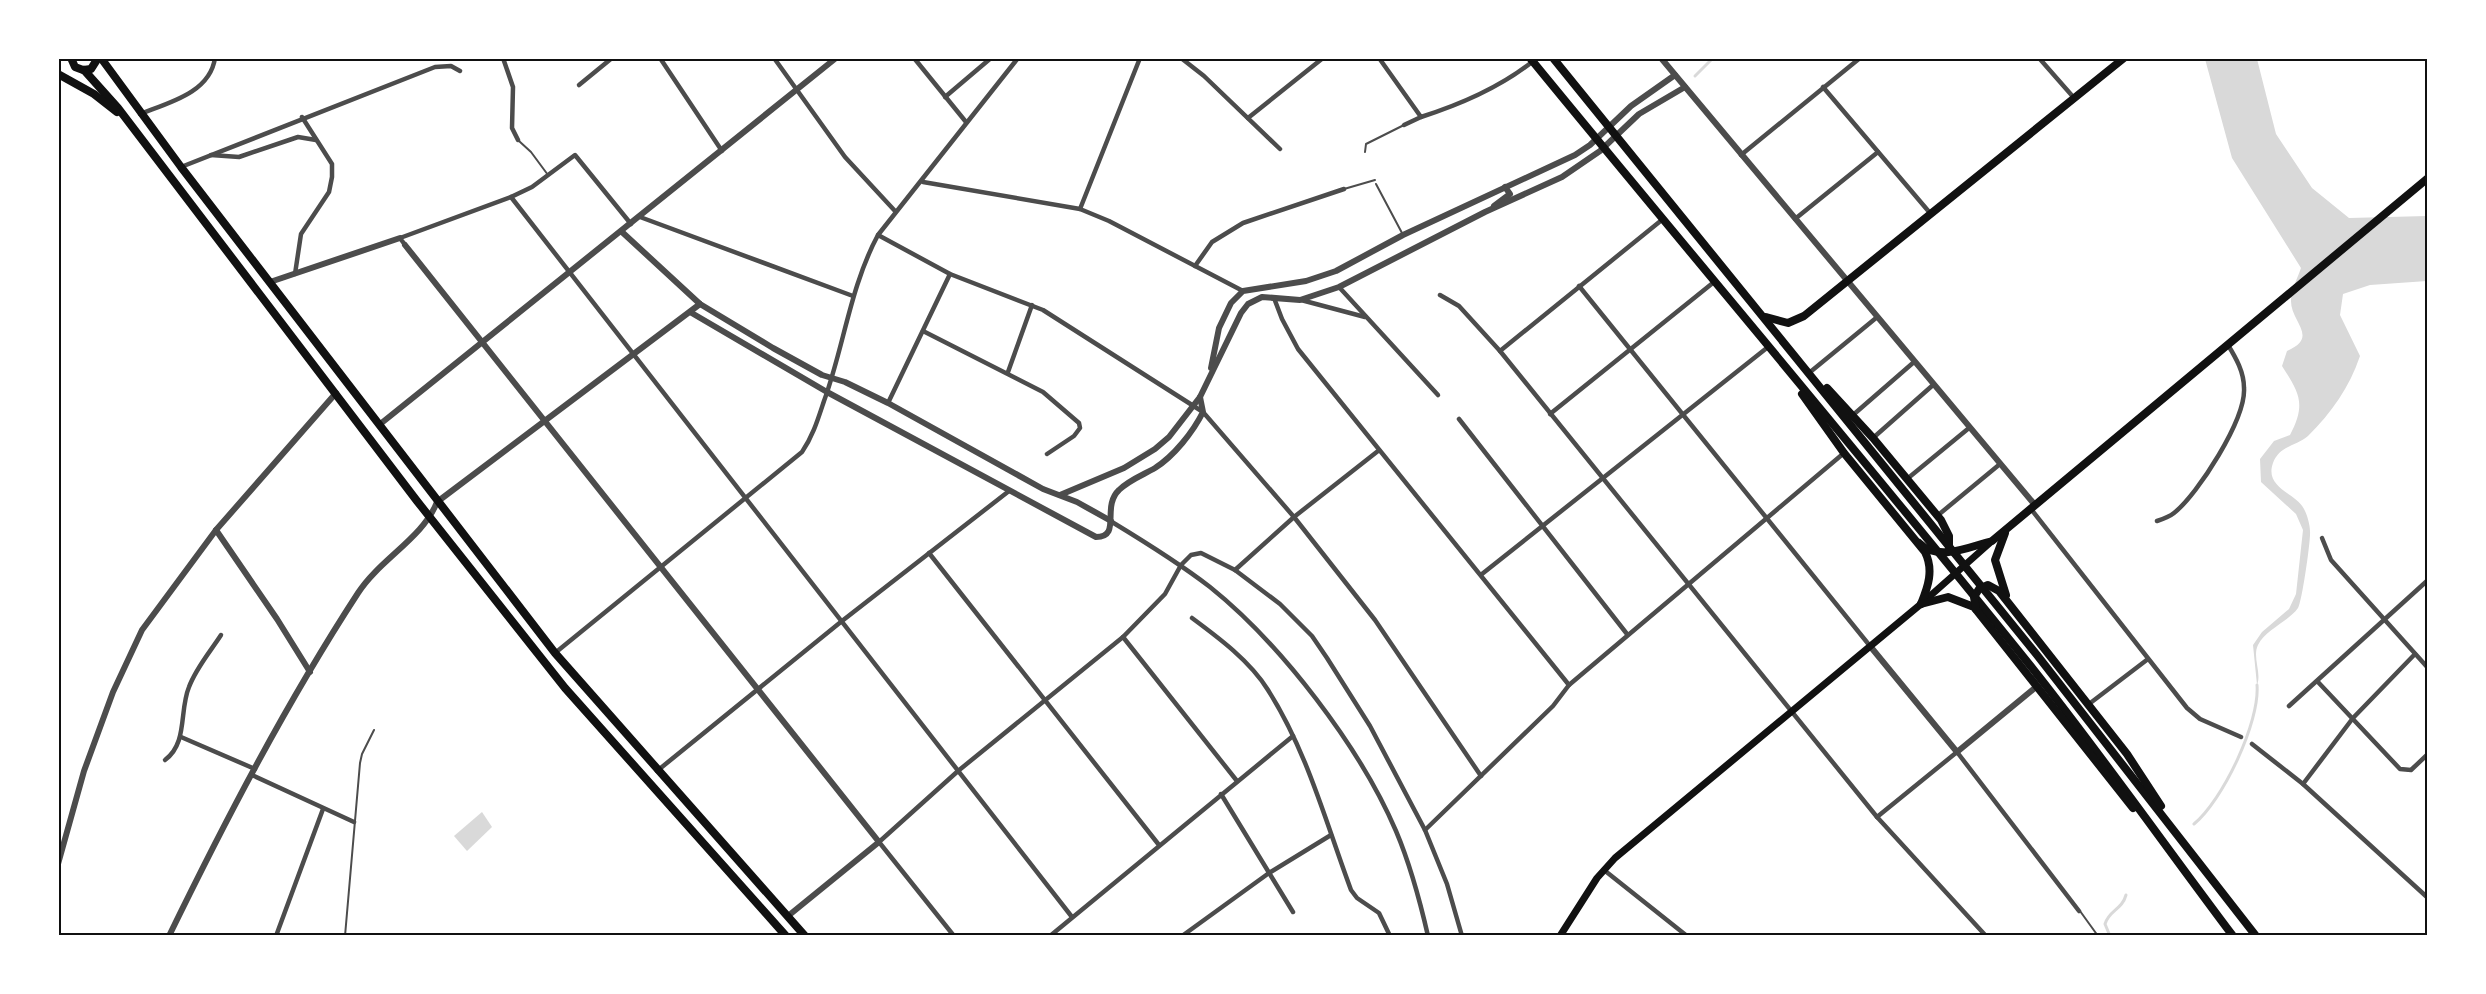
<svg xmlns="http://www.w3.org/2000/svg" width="2486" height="994" viewBox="0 0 2486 994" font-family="'Noto Sans',sans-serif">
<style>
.water{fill:#d9d9d9}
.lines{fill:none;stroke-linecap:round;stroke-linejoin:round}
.stream{stroke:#d9d9d9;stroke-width:3}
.service{stroke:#4c4c4c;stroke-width:2}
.minor{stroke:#4c4c4c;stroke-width:4.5}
.tertiary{stroke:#4c4c4c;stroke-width:6}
.secondary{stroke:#111;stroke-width:7}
.primary{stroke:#111;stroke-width:8}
.neatline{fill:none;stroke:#111;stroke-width:2}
</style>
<rect width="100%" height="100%" fill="#fff"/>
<g class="water">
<path d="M2205,59H2257L2276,134L2312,188L2349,218L2427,216V281L2370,285L2343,294L2340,315L2360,356C2349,388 2332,412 2308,436C2296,446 2279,446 2273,463C2264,488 2296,493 2304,509C2307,514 2310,525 2310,531C2311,539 2302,602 2298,608C2288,622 2266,629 2258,645C2252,657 2262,673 2257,685L2253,645L2262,632L2289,609L2296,594L2303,530L2296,514L2261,482L2260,459L2274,441L2290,435C2306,404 2300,394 2282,366L2287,351C2320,337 2290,322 2291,300C2291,290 2298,277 2301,268L2232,158Z"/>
<path d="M482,812L492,827L467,851L454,836Z"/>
</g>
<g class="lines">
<g class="stream">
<path d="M1695,76L1713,58"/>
<path d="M2194,824C2223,800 2260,722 2257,685"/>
<path d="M2110,936L2105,924C2109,910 2122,910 2126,895"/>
</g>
<g class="service">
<path d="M519,141L531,152L548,175"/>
<path d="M1365,152L1366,144L1404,125"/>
<path d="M1376,184L1402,233"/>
<path d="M1344,189L1375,180"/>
<path d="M2080,911L2098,936"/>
<path d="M345,936L360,763L362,754L374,730"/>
</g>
<g class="minor">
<path d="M503,58L513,87L512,128L518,140"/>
<path d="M660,58L722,151"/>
<path d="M774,58L845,157L895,211"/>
<path d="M914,58L966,122"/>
<path d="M1181,58L1204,76L1280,149"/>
<path d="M1379,58L1421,117C1462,104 1499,88 1532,62"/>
<path d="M2039,58L2075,99"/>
<path d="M579,85L612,58"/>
<path d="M1823,87L1930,213"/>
<path d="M945,97L991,58"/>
<path d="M140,114C168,103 210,93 215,58"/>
<path d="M1248,118L1323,58"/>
<path d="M1404,125L1421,117"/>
<path d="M211,155L239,157L298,137L316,140"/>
<path d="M1741,155L1860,58"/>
<path d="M181,167L435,67L451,66L460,71"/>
<path d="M923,182L1080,209L1109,221L1243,291"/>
<path d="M511,197L1072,917"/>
<path d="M1080,209L1140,58"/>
<path d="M640,217L853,296"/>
<path d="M1795,219L1878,152"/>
<path d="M878,235L950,274L1043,310L1203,412L1294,517L1375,620L1481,776"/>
<path d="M405,245L400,238L511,197L532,187L575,155L631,224"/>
<path d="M1195,266L1212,242L1243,223L1344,189"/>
<path d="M295,274L301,234L329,192L332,177V164L302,117"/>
<path d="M1579,286L1870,646"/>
<path d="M1339,287L1438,395"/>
<path d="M1440,295L1459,306L1500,351L1877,817L1986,936"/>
<path d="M1274,298L1282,319L1298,349L1569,685"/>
<path d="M1301,300L1365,317"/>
<path d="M923,331L1043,392L1079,423L1080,428L1074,436L1047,454"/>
<path d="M1500,351L1663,219"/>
<path d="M1008,372L1032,305"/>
<path d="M1809,373L1876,318"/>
<path d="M888,403L950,274"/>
<path d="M1550,414L1714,282"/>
<path d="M1853,415L1914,362"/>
<path d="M1459,419L1627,634"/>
<path d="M1873,438L1933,385"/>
<path d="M1907,479L1969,428"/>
<path d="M2031,509L2187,708L2200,719L2241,737"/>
<path d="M1937,516L2000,464"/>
<path d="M2157,521C2163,519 2169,517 2174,513C2198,494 2246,419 2244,388C2244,372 2236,358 2228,345"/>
<path d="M1112,522C1145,542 1179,563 1210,587C1281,644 1360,747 1396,831C1410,864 1420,901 1428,936"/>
<path d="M2322,538L2331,560L2428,668"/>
<path d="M929,553L1159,845"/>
<path d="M1235,570L1294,517L1378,451"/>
<path d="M1482,574L1768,347"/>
<path d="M1192,618C1219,638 1250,661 1268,690C1307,751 1326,823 1351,890L1357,898L1379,913L1390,936"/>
<path d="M1123,637L1237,781"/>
<path d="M555,653L802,452C813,436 818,419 824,401C844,346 850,287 878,235L1018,58"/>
<path d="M2318,682L2400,769L2411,770L2428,754"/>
<path d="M2089,704L2148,659"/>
<path d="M2289,706L2428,580"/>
<path d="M181,737L255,769"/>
<path d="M2252,744L2303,784L2428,898"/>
<path d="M165,760C188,743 179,711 189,687C196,668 210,652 221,635"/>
<path d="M657,771L842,621L1009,491"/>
<path d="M252,775L354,822"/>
<path d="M2303,784L2353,718L2415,654"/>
<path d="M1221,794L1293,912"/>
<path d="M1877,817L1957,752L2079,911"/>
<path d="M1425,830L1553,706L1569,685L1844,453"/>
<path d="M1604,870L1687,936"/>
<path d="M276,936L323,809"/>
<path d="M954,936L879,842L958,771L1123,637L1165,594L1181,565L1191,555L1201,553L1235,570L1280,604L1312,636L1327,658L1370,726L1425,830L1447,884L1462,936"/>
<path d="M1050,936L1293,736"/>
<path d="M1182,936L1269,873L1331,835"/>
</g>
<g class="tertiary">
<path d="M1661,58L2035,505"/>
<path d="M1494,206L1510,194L1505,187"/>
<path d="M622,232L700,304L773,348L822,375L845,382L888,403L1043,489L1077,502L1111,521"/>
<path d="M405,245L879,842L788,916"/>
<path d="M270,282L400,238"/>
<path d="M690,312L827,392L1096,537C1122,537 1101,507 1119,490C1129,480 1143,475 1155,468C1174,456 1193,432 1203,412L1200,397"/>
<path d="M1211,368L1219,328L1231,303L1243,291L1306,281L1336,271L1403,235L1575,155L1590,145L1631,106L1675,75"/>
<path d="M379,425L836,58"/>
<path d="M1060,495L1124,468L1155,449L1169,437L1200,397L1241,313L1248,304L1262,297L1300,300L1339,287L1485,212L1562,177L1600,151L1639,114L1685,87"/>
<path d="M216,530L277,619L310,672"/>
<path d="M1870,646L1957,752L2036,687"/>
<path d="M58,864L84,771L113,692L142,630L216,530L336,393"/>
<path d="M169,936C226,819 287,702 358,593C380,559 423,538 437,502L700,304"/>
</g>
<path class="secondary" d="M1560,936L1597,878L1615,858L1921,604L1992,541"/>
<g class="primary">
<path d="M71,58L75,67L83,70L91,69L98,58"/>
<path d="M101,58L181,167L555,653L805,936"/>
<path d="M1530,58C1697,262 1868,463 2033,669C2102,756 2166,847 2233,936"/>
<path d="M1553,58L2037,655L2256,936"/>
<path d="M84,70L118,108L417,501L565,688L786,936"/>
<path d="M58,74L94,94L117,112"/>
<path d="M1766,317L1788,323L1804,316L2124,58"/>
<path d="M1827,388L1873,438L1941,520L1949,536V547"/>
<path d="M1802,394L1844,453L1925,552C1934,570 1928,587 1921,604"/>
<path d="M2005,533L1995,560L2006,595"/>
<path d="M1919,543C1938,562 1969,547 1992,541L2428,178"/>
<path d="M1921,604L1948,597L1974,607L2133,808"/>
<path d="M1976,609L1974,597L1979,589L1988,585L1999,591L2127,754L2161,806"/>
</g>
</g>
<rect width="2486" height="994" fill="none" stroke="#ffffff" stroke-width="120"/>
<rect x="60" y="60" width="2366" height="874" class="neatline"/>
</svg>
